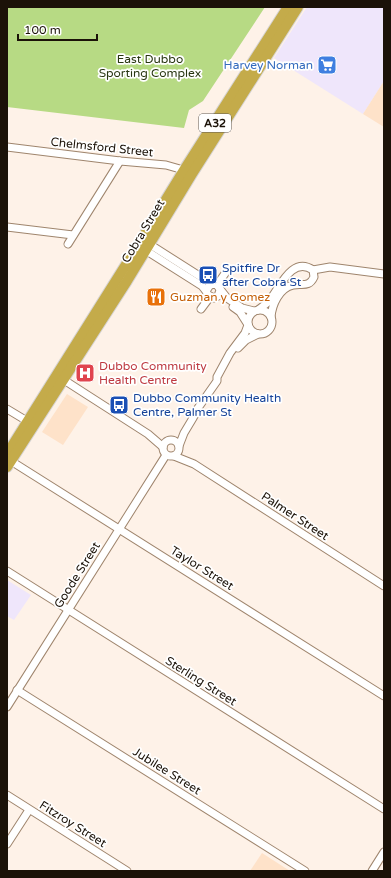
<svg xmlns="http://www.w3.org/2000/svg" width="391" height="878" viewBox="0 0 391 878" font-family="'Varela Round',sans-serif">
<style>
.commercial{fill:#efe6fb}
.built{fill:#fee2c9}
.green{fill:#b7da84}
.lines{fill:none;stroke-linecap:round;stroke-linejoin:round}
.minor-casing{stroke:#9f856d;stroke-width:9}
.highway-casing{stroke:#d6d4d3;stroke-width:12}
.minor{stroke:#fff;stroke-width:7}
.highway{stroke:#c4ab4a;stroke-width:10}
.labels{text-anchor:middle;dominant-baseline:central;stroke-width:3.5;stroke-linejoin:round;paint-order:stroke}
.shield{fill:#fff;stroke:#5f5952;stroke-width:1}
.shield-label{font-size:11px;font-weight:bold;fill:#1b1208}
.park-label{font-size:12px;fill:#283611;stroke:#fff}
.shop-label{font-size:12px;fill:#366cbe;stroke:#fff;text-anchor:end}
.street-label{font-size:12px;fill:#1b1208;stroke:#fff}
.transit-label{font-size:12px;fill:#164399;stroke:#fff;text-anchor:start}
.food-label{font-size:12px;fill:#c56008;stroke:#fff;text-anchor:start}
.health-label{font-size:12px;fill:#be3a42;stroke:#fff;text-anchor:start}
</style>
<rect width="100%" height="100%" fill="#fef2e8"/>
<g class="commercial">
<path d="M307,7H384V81L363,114L274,58Z"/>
<path d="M7,580L31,595L14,620L7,616Z"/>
</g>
<g class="built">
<path d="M384,81V127L363,114Z"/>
<path d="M67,394L88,407L63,445L42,432Z"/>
<path d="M262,853L290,871H250Z"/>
</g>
<path class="green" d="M7,7H265L203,101L189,110L184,128L7,107Z"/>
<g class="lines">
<g class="minor-casing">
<g id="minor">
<path d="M7,147L120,161L166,165L187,171"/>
<path d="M7,227L73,235"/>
<path d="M146,242L212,284"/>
<path d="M68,244L120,161"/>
<path d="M142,248L202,286L206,291"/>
<path d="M313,270L330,267L384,274"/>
<path d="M217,285L226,272"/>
<path d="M220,290L218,296L214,298L208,295L206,291L210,285L216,284L227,298L242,308L254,311"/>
<path d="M233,307L240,312L247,323"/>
<path d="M201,309L210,297"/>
<circle cx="260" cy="322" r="12"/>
<path d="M258,310C262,307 265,305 268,302C279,290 291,255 313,270L314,277C309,288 302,283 293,285C279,288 272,305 271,317"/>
<path d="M238,348L246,340L258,334"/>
<path d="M64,380L148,434L163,447"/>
<path d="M7,409L27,421"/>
<circle cx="171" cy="448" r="8"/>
<path d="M179,446L184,433L193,418L198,408L217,381V377L230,353L245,333L248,325"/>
<path d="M174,456L194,464L384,586"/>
<path d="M7,461H11L384,696"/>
<path d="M7,571L384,809"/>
<path d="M17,690L305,871"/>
<path d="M7,707L166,455"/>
<path d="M7,795L127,871"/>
<path d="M7,844L29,810"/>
<path d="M372,871L384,852"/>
</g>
</g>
<g class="highway-casing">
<g id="highway">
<path d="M9,451L132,255L184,170L288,7"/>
<path d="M7,467L127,281L192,174L298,7"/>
</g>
</g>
<use href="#minor" class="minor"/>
<use href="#highway" class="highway"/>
</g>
<defs>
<g id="supermarket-square" transform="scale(1)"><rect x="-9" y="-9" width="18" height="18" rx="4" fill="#3f7fe0" stroke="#fff"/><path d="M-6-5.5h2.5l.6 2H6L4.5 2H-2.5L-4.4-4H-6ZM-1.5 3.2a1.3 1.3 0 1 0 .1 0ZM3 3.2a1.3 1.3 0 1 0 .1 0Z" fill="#fff"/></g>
<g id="bus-square" transform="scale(1)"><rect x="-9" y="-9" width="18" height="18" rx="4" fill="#1a4fb4" stroke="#fff"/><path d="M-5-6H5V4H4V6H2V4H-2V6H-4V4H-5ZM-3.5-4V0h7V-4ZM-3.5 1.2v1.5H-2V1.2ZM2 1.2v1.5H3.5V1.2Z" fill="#fff"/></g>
<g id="restaurant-square" transform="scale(1)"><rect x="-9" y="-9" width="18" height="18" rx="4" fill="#e8710a" stroke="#fff"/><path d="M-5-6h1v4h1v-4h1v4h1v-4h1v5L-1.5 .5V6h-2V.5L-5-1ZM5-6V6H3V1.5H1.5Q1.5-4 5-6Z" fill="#fff"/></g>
<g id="hospital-square" transform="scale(1)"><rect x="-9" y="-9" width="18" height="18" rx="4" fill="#e0444e" stroke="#fff"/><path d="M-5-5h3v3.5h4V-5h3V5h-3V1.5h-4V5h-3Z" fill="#fff"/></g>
</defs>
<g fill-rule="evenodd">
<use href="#supermarket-square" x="327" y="65"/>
<use href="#bus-square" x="208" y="275"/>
<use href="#restaurant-square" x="156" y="297"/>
<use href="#hospital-square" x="85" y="373"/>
<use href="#bus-square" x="119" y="405"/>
</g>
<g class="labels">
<rect class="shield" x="199" y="114" width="32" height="18" rx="3"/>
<g class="shield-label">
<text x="215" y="123">A32</text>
</g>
<g class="park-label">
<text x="150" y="59">East Dubbo<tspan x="150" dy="14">Sporting Complex</tspan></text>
</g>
<g class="shop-label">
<text x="313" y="65">Harvey Norman</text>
</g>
<g class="street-label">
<text transform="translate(102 147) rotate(6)">Chelmsford Street</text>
<text transform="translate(143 231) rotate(-59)">Cobra Street</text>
<text transform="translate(295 516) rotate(33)">Palmer Street</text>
<text transform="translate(202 568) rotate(32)">Taylor Street</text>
<text transform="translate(77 575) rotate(-58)">Goode Street</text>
<text transform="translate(201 681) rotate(32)">Sterling Street</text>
<text transform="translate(167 771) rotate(32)">Jubilee Street</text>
<text transform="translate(73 824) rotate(32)">Fitzroy Street</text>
</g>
<g class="transit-label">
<text x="222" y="268">Spitfire Dr<tspan x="222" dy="14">after Cobra St</tspan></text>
<text x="133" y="398">Dubbo Community Health<tspan x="133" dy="14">Centre, Palmer St</tspan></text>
</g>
<g class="food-label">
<text x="170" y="297">Guzman y Gomez</text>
</g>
<g class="health-label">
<text x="99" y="366">Dubbo Community<tspan x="99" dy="14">Health Centre</tspan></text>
</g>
</g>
<rect width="391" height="878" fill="none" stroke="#1b1208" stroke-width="16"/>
<path d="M18 34v6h79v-6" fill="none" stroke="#1b1208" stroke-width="2"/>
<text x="24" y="34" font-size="12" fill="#1b1208" stroke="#ffffff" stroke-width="3" paint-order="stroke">100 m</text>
</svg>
